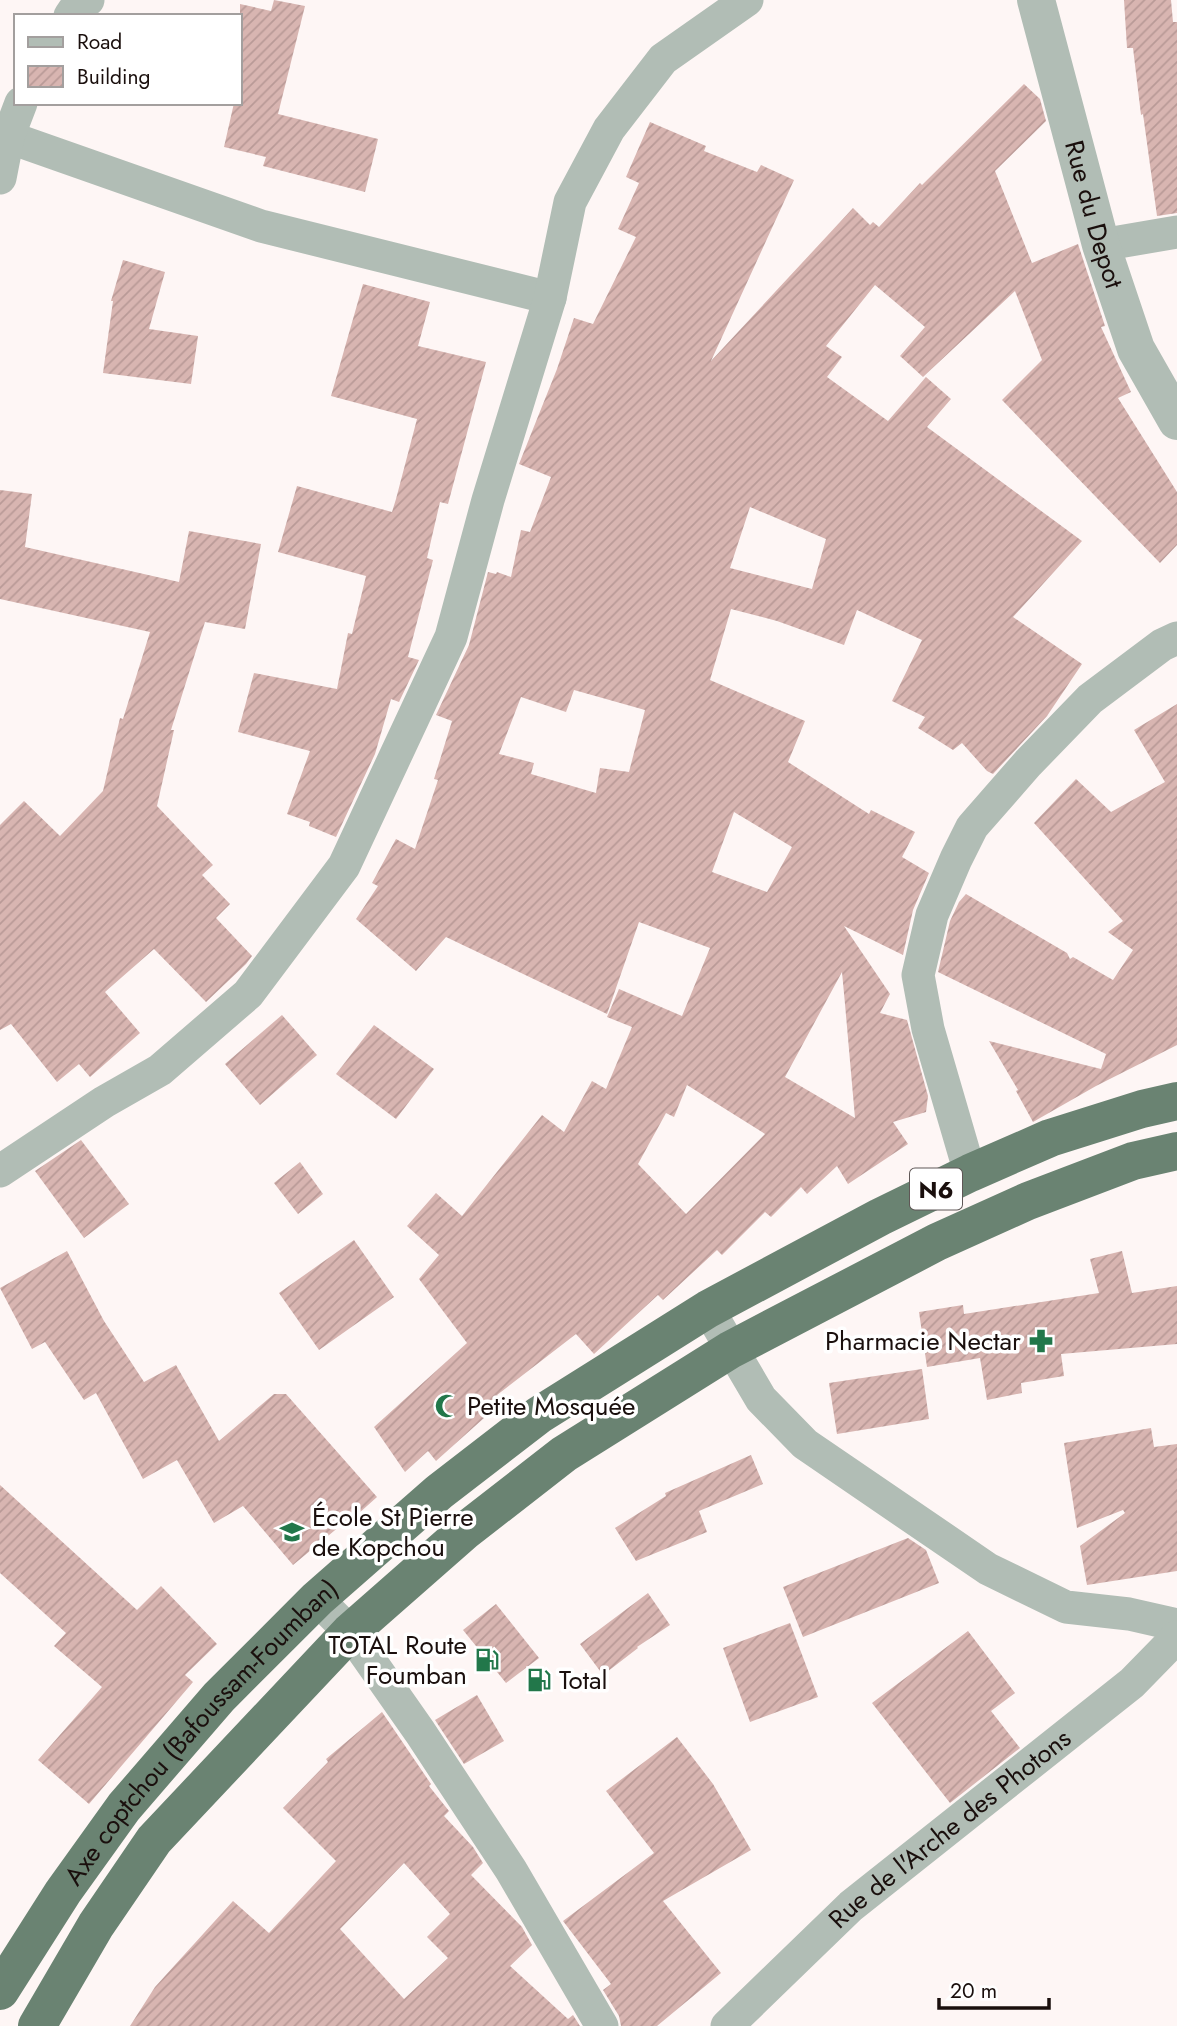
<svg xmlns="http://www.w3.org/2000/svg" width="1177" height="2026" viewBox="0 0 1177 2026" font-family="Jost,sans-serif">
<style>
.building{fill:url(#building-hatch);fill-rule:evenodd}
.lines{fill:none;stroke-linecap:round;stroke-linejoin:round}
.minor{stroke:#b1bdb5;stroke-width:33}
.tertiary{stroke:#b1bdb5;stroke-width:38}
.trunk{stroke:#6a8372;stroke-width:38}
.labels{text-anchor:middle;dominant-baseline:central;stroke-width:7;stroke-linejoin:round;paint-order:stroke}
.shield{fill:#fff;stroke:#5f5756;stroke-width:2}
.shield-label{font-size:24px;font-weight:bold;fill:#1a0f0d}
.street-label{font-size:26px;fill:#1a0f0d;stroke:#fff}
.poi-label{font-size:26px;fill:#1a0f0d;stroke:#fff;text-anchor:start}
</style>
<defs>
<pattern id="building-hatch" width="6" height="6" patternUnits="userSpaceOnUse" patternTransform="scale(1.75)"><rect width="6" height="6" fill="#d8b5b1"/><path d="M-1 1l2-2M0 6l6-6M5 7l2-2" fill="none" stroke="#b99a97"/></pattern>
</defs>
<rect width="100%" height="100%" fill="#fef6f5"/>
<g class="building">
<path d="M274,0L305,6L278,114L378,139L365,192L263,166L266,157L224,147L234,103H240V4L271,11Z"/>
<path d="M1124,0H1171L1173,22H1177V213L1157,216L1143,114L1141,115L1133,48H1127Z"/>
<path d="M1024,84L1040,99L1046,121L995,171L1032,263L1078,244L1105,326L1101,327L1131,392L1118,398L1177,492V545L1160,563L1002,400L1042,360L1015,291L923,377L900,356L925,327L875,285L826,346L842,357L827,377L888,421L926,377L951,399L927,427L1082,541L1013,617L1082,664L1047,716L993,774L987,771L962,743L953,750L918,728L925,717L892,701L922,640L857,610L844,645L777,621L731,609L710,680L805,721L788,762L869,814L871,810L915,832L902,857L929,873L913,910L903,955L844,926L890,994L880,1013L907,1020L928,1096L926,1112L893,1122L908,1144L848,1184L837,1166L807,1194L801,1187L771,1217L765,1212L722,1255L717,1250L663,1300L658,1295L594,1354L576,1334L497,1395L503,1401L436,1461L428,1451L405,1472L374,1427L467,1343L419,1279L439,1255L407,1226L436,1193L462,1216L542,1115L564,1132L592,1081L606,1089L632,1027L607,1017L619,989L682,1016L710,948L639,922L607,1014L446,937L416,971L356,919L378,886L372,883L396,839L415,849L438,780L434,779L452,721L436,715L469,645L488,572L496,574L497,572L511,577L521,530L530,532L551,477L519,464L557,369L574,318L593,324L636,237L618,229L639,183L626,177L650,122L706,146L704,151L757,172L761,165L794,180L711,361L853,208L870,225L873,222L879,227L920,183L922,185ZM750,507L826,539L812,589L730,568ZM574,690L645,710L629,772L600,768L596,793L531,774L534,763L499,754L521,697L566,712ZM734,812L792,847L767,892L712,872ZM842,972L845,1004L855,1118L785,1077ZM687,1085L765,1134L686,1214L638,1164L666,1113L674,1117Z"/>
<path d="M123,260L165,272L149,329L198,336L191,384L103,373L113,301H111Z"/>
<path d="M363,284L430,302L418,346L486,362L448,504L440,502L427,558L433,560L408,657L419,660L399,702L391,699L375,754L336,837L309,826L310,822L287,814L310,751L238,732L254,673L337,689L348,633L352,634L366,576L278,552L297,486L392,512L396,499L417,419L331,396Z"/>
<path d="M0,490L32,494L25,547L179,582L189,531L261,544L245,629L205,622L171,730H174L157,806L213,865L202,875L230,904L216,918L252,956L246,964L206,1002L154,949L105,992L140,1033L90,1077L79,1064L57,1082L11,1024L0,1030V825L24,801L60,836L103,791L120,718L123,719L150,632L0,599Z"/>
<path d="M1177,704V1045L1096,1086L1033,1122L1016,1091L1018,1090L989,1041L1101,1069L1106,1054L938,972L950,921L959,902L966,894L1067,953L1070,959L1073,957L1113,980L1133,950L1108,932L1123,921L1034,823L1076,779L1111,812L1165,782L1134,730Z"/>
<path d="M282,1015L317,1055L260,1105L225,1064Z"/>
<path d="M374,1025L434,1069L396,1119L336,1074Z"/>
<path d="M81,1140L129,1204L84,1238L35,1171Z"/>
<path d="M300,1162L323,1194L298,1214L274,1183Z"/>
<path d="M354,1240L394,1297L319,1350L279,1293Z"/>
<path d="M67,1251L104,1321L144,1382L176,1365L219,1441L274,1394H286L377,1497L348,1523L346,1521L293,1565L243,1506L214,1523L177,1460L143,1479L96,1393L84,1400L45,1342L32,1349L0,1288Z"/>
<path d="M1122,1251L1132,1293L1177,1286V1344L1061,1354L1064,1376L1021,1383L1022,1393L987,1400L980,1358L927,1367L919,1312L963,1305L964,1314L1099,1293L1090,1259Z"/>
<path d="M922,1369L929,1419L837,1434L829,1383Z"/>
<path d="M1151,1428L1154,1447L1177,1444V1571L1087,1585L1080,1546L1125,1513L1123,1510L1077,1528L1064,1443Z"/>
<path d="M751,1455L763,1484L699,1511L707,1532L636,1561L615,1528L666,1496L665,1493Z"/>
<path d="M0,1485L137,1610L161,1586L217,1644L185,1675L193,1682L89,1804L38,1760L102,1687L54,1646L66,1633L0,1573Z"/>
<path d="M908,1538L926,1550L939,1583L803,1637L783,1587Z"/>
<path d="M648,1593L670,1625L637,1647L638,1648L603,1675L580,1644Z"/>
<path d="M496,1604L539,1658L506,1683L463,1630Z"/>
<path d="M790,1623L818,1697L750,1722L723,1648Z"/>
<path d="M968,1631L1015,1693L991,1711L1020,1748L950,1803L872,1703Z"/>
<path d="M477,1695L504,1741L464,1764L435,1720Z"/>
<path d="M382,1712L431,1784L429,1786L449,1811L444,1816L473,1847L483,1863L471,1875L522,1927L532,1945L510,1966L568,2019L573,2015L580,2026H130L155,1987L233,1901L269,1933L336,1861L283,1808L328,1762L326,1759ZM404,1863L450,1914L427,1937L448,1958L404,1999L340,1929Z"/>
<path d="M677,1737L713,1784L751,1850L663,1901L721,1973L657,2026H621L619,2016L603,1990L611,1984L563,1921L654,1853L606,1791Z"/>
</g>
<g class="lines">
<g class="minor">
<path d="M70,16L74,10L88,0"/>
<path d="M8,137L261,226L550,298"/>
<path d="M0,178L8,137L21,103"/>
<path d="M1101,245L1177,232"/>
<path d="M0,1171L104,1102L160,1070L248,994L344,866L451,637L488,500L550,298L570,202L609,129L663,59L747,0"/>
<path d="M970,1173L928,1029L918,975L932,915L956,859L972,827L1028,763L1090,699L1162,645L1177,638"/>
<path d="M708,1309L761,1399L805,1444L988,1569L1066,1607L1129,1614L1177,1625"/>
<path d="M317,1599L350,1632L420,1732L511,1870L602,2026"/>
<path id="s1" d="M727,2026L851,1906L1132,1683L1177,1637"/>
</g>
<path class="tertiary" id="s2" d="M1036,0L1101,245L1136,349L1177,421"/>
<g class="trunk">
<path id="s3" d="M0,1991L63,1892L124,1807L219,1697L317,1599L439,1492L539,1415L708,1309L880,1217L970,1173L1050,1138L1142,1109L1177,1101"/>
<path d="M37,2026L96,1925L154,1840L350,1632L465,1531L564,1454L730,1350L937,1242L1028,1201L1133,1161L1177,1151"/>
</g>
</g>
<defs>
<g id="pharmacy-bare" transform="scale(1.89)"><path d="M-2-6h4v4h4v4h-4v4h-4v-4h-4v-4h4Z" fill="#22774a" stroke="#fff" stroke-width="2.5" paint-order="stroke"/></g>
<g id="mosque-bare" transform="scale(1.89)"><path d="M3.5-4.9A6 6 0 1 0 3.5 4.9A5 5 0 1 1 3.5-4.9Z" fill="#22774a" stroke="#fff" stroke-width="2.5" paint-order="stroke"/></g>
<g id="school-bare" transform="scale(1.89)"><path d="M0-5L7-2L0 1L-7-2ZM-4 1L0 2.5L4 1V4Q0 6-4 4Z" fill="#22774a" stroke="#fff" stroke-width="2.5" paint-order="stroke"/></g>
<g id="fuel-bare" transform="scale(1.89)"><path d="M-5.5-6h7V0h2V4h1.3V-2.5L3-4.5l.8-.8L6-3V5H2.5V1h-1V6h-7ZM-4.2-4.7v3.2H.2V-4.7Z" fill="#22774a" stroke="#fff" stroke-width="2.5" paint-order="stroke"/></g>
</defs>
<g fill-rule="evenodd">
<use href="#pharmacy-bare" x="1041" y="1341"/>
<use href="#mosque-bare" x="447" y="1406"/>
<use href="#school-bare" x="292" y="1532"/>
<use href="#fuel-bare" x="487" y="1660"/>
<use href="#fuel-bare" x="539" y="1680"/>
</g>
<g class="labels">
<rect class="shield" x="910" y="1168.5" width="52" height="41" rx="5"/>
<g class="shield-label">
<text x="936" y="1189">N6</text>
</g>
<g class="street-label">
<text stroke="none"><textPath href="#s2" startOffset="222">Rue du Depot</textPath></text>
<text stroke="none"><textPath href="#s3" startOffset="329">Axe coptchou (Bafoussam-Foumban)</textPath></text>
<text stroke="none"><textPath href="#s1" startOffset="298">Rue de l'Arche des Photons</textPath></text>
</g>
<g class="poi-label">
<text x="1021" y="1341" text-anchor="end">Pharmacie Nectar</text>
<text x="467" y="1406">Petite Mosquée</text>
<text x="312" y="1517">École St Pierre<tspan x="312" dy="30">de Kopchou</tspan></text>
<text x="467" y="1645" text-anchor="end">TOTAL Route<tspan x="467" dy="30">Foumban</tspan></text>
<text x="559" y="1680">Total</text>
</g>
</g>
<rect x="14" y="14" width="228" height="91" fill="#ffffff" stroke="#a39f9e" stroke-width="2"/>
<rect x="28" y="37" width="35" height="10" fill="#b1bdb5" stroke="#a39f9e" stroke-width="2"/>
<text x="77" y="49" font-size="21" fill="#1a0f0d">Road</text>
<rect x="28" y="66" width="35" height="21" fill="url(#building-hatch)" stroke="#a39f9e" stroke-width="2"/>
<text x="77" y="84" font-size="21" fill="#1a0f0d">Building</text>
<path d="M939 1998v10h110v-10" fill="none" stroke="#1a0f0d" stroke-width="3.5"/>
<text x="950" y="1998" font-size="21" fill="#1a0f0d" stroke="#ffffff" stroke-width="5" paint-order="stroke">20 m</text>
</svg>
